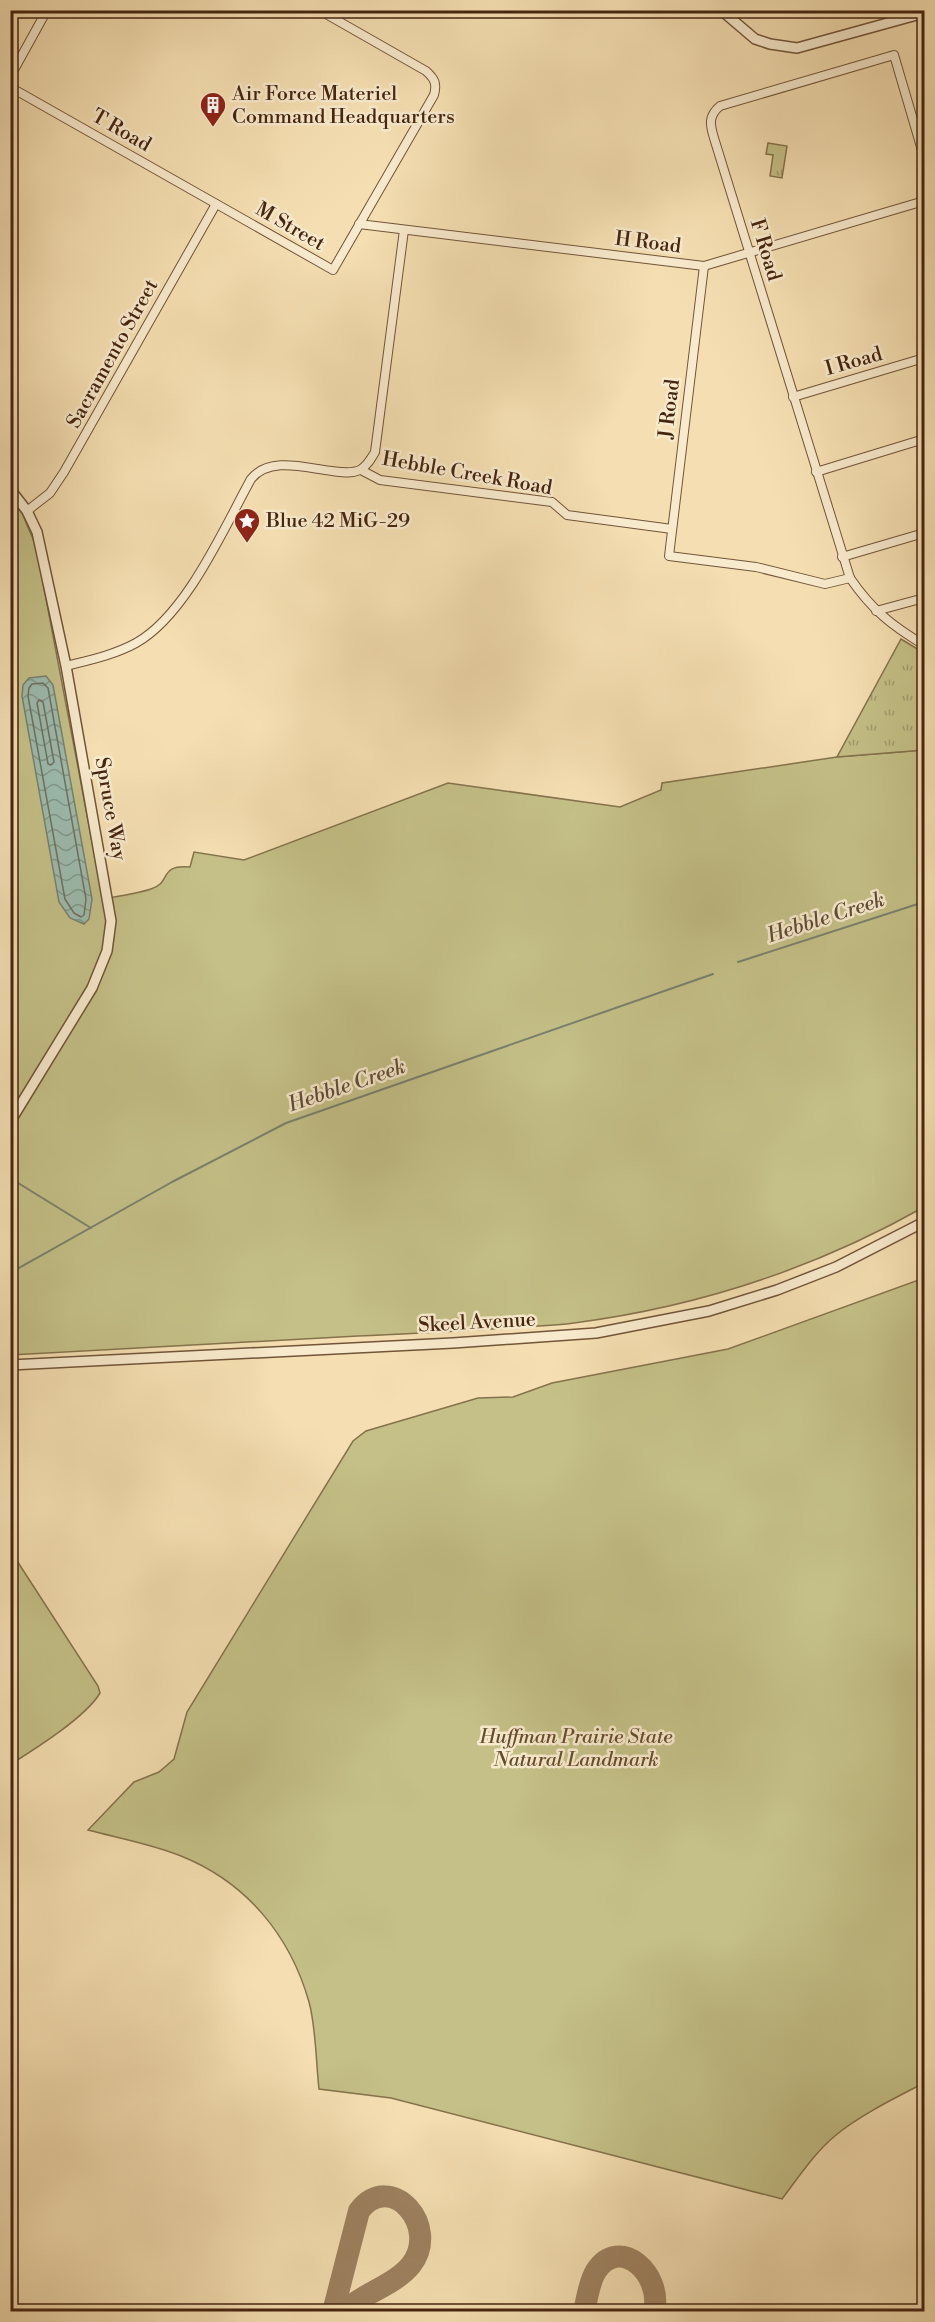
<svg xmlns="http://www.w3.org/2000/svg" width="935" height="2322" viewBox="0 0 935 2322" font-family="'Libre Bodoni',serif">
<style>
.grass{fill:#c4c087;stroke:#85724c;stroke-width:1.5}
.park{fill:url(#park-tufts);stroke:#85724c;stroke-width:1.5}
.water{fill:url(#water-waves);stroke:#7a806f;stroke-width:1.5}
.lines{fill:none;stroke-linecap:round;stroke-linejoin:round}
.shore{stroke:#717060;stroke-width:1.5}
.stream{stroke:#7a806f;stroke-width:2}
.taxiway{stroke:#9e8261;stroke-width:22}
.minor-casing{stroke:#725438;stroke-width:10}
.tertiary-casing{stroke:#725438;stroke-width:12}
.minor{stroke:#f8eacd;stroke-width:8}
.tertiary{stroke:#f8eacd;stroke-width:9}
.labels{text-anchor:middle;dominant-baseline:central;stroke-width:5;stroke-linejoin:round;paint-order:stroke}
.poi-label{font-size:20px;fill:#462510;stroke:#f8eacd;text-anchor:start}
.street-label{font-size:20px;fill:#462510;stroke:#f8eacd}
.park-label{font-size:20px;font-style:italic;fill:#664c2e;stroke:#f8eacd}
.water-label{font-size:21px;font-style:italic;fill:#5c4b38;stroke:#f8eacd}
</style>
<defs>
<pattern id="park-tufts" width="24" height="20" patternUnits="userSpaceOnUse" patternTransform="scale(1.5)"><rect width="24" height="20" fill="#c4c087"/><path d="M3 7l-1-3M5 7V3M7 7l1-3M15 17l-1-3M17 17v-4M19 17l1-3" fill="none" stroke="#a19c6d"/></pattern>
<pattern id="water-waves" width="16" height="10" patternUnits="userSpaceOnUse" patternTransform="scale(1.5)"><rect width="16" height="10" fill="#9cbcaf"/><path d="M0 5q4-4 8 0t8 0" fill="none" stroke="#81998d"/></pattern>
</defs>
<rect width="100%" height="100%" fill="#f5dfb2"/>
<filter id="stains"><feTurbulence type="fractalNoise" baseFrequency=".00333" numOctaves="4"/><feColorMatrix values="0 0 0 0 .2 0 0 0 0 .09 0 0 0 0 .02 0 0 0 .5 -.17"/></filter>
<radialGradient id="worn" r=".72"><stop offset=".6" stop-color="#630" stop-opacity="0"/><stop offset="1" stop-color="#630" stop-opacity=".3"/></radialGradient>
<g class="grass">
<path d="M11,497L22,513L36,546L103,899C119,896 136,894 151,889C172,883 158,864 190,867L194,852L244,860L448,783L620,807L661,790L662,783L837,757L924,750V1207C816,1268 697,1307 574,1323C552,1326 530,1326 508,1328C458,1331 408,1334 358,1336C242,1343 126,1348 11,1355Z"/>
<path d="M924,1278V2083C897,2097 860,2115 836,2135C815,2152 798,2178 782,2199L391,2098L319,2089C316,2063 316,2027 309,2002C290,1935 246,1882 181,1856C152,1844 118,1838 88,1830L134,1782L159,1772L174,1759L187,1712L353,1441L366,1431L478,1398L513,1397L552,1383L728,1349Z"/>
<path d="M10,1550L98,1686L100,1693C86,1717 35,1749 11,1764Z"/>
</g>
<g class="park">
<path d="M768,143L787,146L782,178L770,176L773,155L766,154Z"/>
<path d="M901,639L924,653V750L837,757Z"/>
</g>
<path class="water" d="M46,676L53,685L92,899L89,919L84,924L70,918L59,902L22,696L23,685L29,678Z"/>
<g class="lines">
<g class="shore">
<path d="M43,683L48,688L86,899L84,915L81,917L74,913L65,899L28,696L29,688L32,684Z"/>
<path d="M39,700L43,702L54,762L51,765L48,764L47,758L37,703Z"/>
</g>
<g class="stream">
<path d="M738,962L924,902"/>
<path d="M10,1178L91,1228"/>
<path d="M10,1273L172,1182L286,1123L713,974"/>
</g>
<g class="taxiway">
<path d="M333,2312L359,2211C391,2169 441,2227 411,2265C395,2285 363,2293 343,2312"/>
<path d="M584,2312C587,2299 589,2282 596,2271C619,2235 663,2273 654,2312"/>
</g>
<g class="minor-casing">
<g id="minor">
<path d="M10,77L47,10"/>
<path d="M10,87L333,270L434,95C437,84 435,79 426,71L319,10"/>
<path d="M924,157L894,55L720,106C708,116 710,125 714,138L850,578C872,610 891,625 924,645"/>
<path d="M359,224L704,266L924,201"/>
<path d="M704,266L669,556L756,567L825,584L850,578"/>
<path d="M793,397L924,358"/>
<path d="M361,470L380,480L552,502L567,515L672,529"/>
<path d="M816,472L924,439"/>
<path d="M27,511L50,493L64,472L216,204"/>
<path d="M842,557L924,533"/>
<path d="M876,611L924,598"/>
<path d="M66,666C90,660 114,655 136,643C186,615 223,530 251,479C270,456 305,468 332,471C341,472 351,474 360,470C367,466 371,459 375,452L404,230"/>
</g>
</g>
<g class="tertiary-casing">
<g id="tertiary">
<path d="M721,10L755,39L770,44L797,48L924,13"/>
<path d="M10,489L27,511L37,532L66,666L111,921L107,951L92,988L10,1122"/>
<path d="M10,1365L453,1343L596,1333L709,1311L777,1290L836,1267L924,1222"/>
</g>
</g>
<use href="#minor" class="minor"/>
<use href="#tertiary" class="tertiary"/>
</g>
<defs>
<g id="building-pin" transform="scale(1.35)"><path d="M0 17L-7.5 6A9.5 9.5 0 1 1 7.5 6Z" fill="#8f2418" stroke="#f8eacd"/><path d="M-4-6H4V6H1V3H-1V6H-4ZM-2.5-4.3h1.7v1.8h-1.7ZM.8-4.3h1.7v1.8H.8ZM-2.5-1h1.7V.8h-1.7ZM.8-1h1.7V.8H.8Z" fill="#fff"/></g>
<g id="sight-pin" transform="scale(1.35)"><path d="M0 17L-7.5 6A9.5 9.5 0 1 1 7.5 6Z" fill="#8f2418" stroke="#f8eacd"/><path d="M0-6L1.8-2.2L6-1.7L2.9 1.2L3.7 5.4L0 3.3L-3.7 5.4L-2.9 1.2L-6-1.7L-1.8-2.2Z" fill="#fff"/></g>
</defs>
<g fill-rule="evenodd">
<use href="#building-pin" x="213" y="105"/>
<use href="#sight-pin" x="247" y="521"/>
</g>
<g class="labels">
<g class="poi-label">
<text x="232" y="94">Air Force Materiel<tspan x="232" dy="23">Command Headquarters</tspan></text>
<text x="266" y="521">Blue 42 MiG-29</text>
</g>
<g class="street-label">
<text transform="translate(121 131) rotate(30)">T Road</text>
<text transform="translate(290 227) rotate(30)">M Street</text>
<text transform="translate(648 243) rotate(7)">H Road</text>
<text transform="translate(765 250) rotate(73)">F Road</text>
<text transform="translate(113 354) rotate(-61)">Sacramento Street</text>
<text transform="translate(854 362) rotate(-16)">I Road</text>
<text transform="translate(670 409) rotate(-83)">J Road</text>
<text transform="translate(467 474) rotate(10)">Hebble Creek Road</text>
<text transform="translate(110 809) rotate(80)">Spruce Way</text>
<text transform="translate(477 1323) rotate(-3)">Skeel Avenue</text>
</g>
<g class="park-label">
<text x="576" y="1737">Huffman Prairie State<tspan x="576" dy="23">Natural Landmark</tspan></text>
</g>
<g class="water-label">
<text transform="translate(826 918) rotate(-18)">Hebble Creek</text>
<text transform="translate(347 1086) rotate(-19)">Hebble Creek</text>
</g>
</g>
<rect width="935" height="2322" fill="none" stroke="#f5dfb2" stroke-width="36"/>
<rect x="12" y="12" width="911" height="2298" fill="none" stroke="#462510" stroke-width="3"/>
<rect x="18" y="18" width="899" height="2286" fill="none" stroke="#462510" stroke-width="1.5"/>
<rect width="100%" height="100%" filter="url(#stains)"/>
<rect width="100%" height="100%" fill="url(#worn)"/>
</svg>
